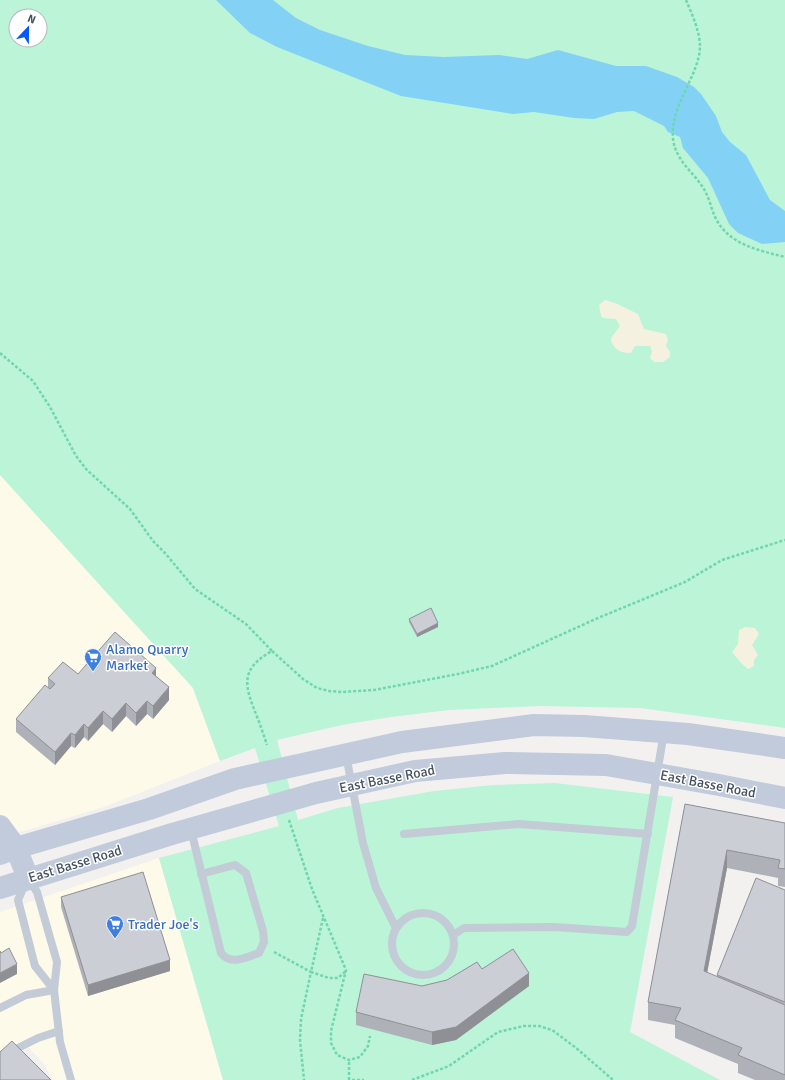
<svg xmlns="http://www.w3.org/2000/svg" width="785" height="1080" viewBox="0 0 785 1080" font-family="Signika,sans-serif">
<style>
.commercial{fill:#fefae9}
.green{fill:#bbf4d7;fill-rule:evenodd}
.sand{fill:#f5f1e0}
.water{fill:#83d2f6}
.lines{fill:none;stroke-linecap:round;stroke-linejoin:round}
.path{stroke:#6fd6ae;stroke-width:2.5;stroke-dasharray:3 2;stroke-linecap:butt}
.lane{stroke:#c2cbd6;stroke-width:8}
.secondary{stroke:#c1cbdb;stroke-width:22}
.wall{fill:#afb1b8}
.shaded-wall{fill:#8f9096}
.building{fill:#ccced6;stroke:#8f9096}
.labels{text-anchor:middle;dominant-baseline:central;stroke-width:3;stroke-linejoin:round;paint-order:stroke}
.shop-label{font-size:14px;fill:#366cbe;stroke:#fff;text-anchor:start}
.street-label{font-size:14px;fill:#465160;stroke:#fff}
</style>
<rect width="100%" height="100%" fill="#f3f0f0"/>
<g class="commercial">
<path d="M0,443L153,583L220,761L104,807L0,838Z"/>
<path d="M159,858L223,1080H53L44,1064L28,1047L0,1065V912Z"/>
</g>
<path class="green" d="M0,0H785V728L640,708L541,706L449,710L391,717L342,725L277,740L298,820L338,808L434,791L493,785L555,783L673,797L630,1032L720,1080H223L159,858L279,826L255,748L220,761L193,688L0,475ZM16,16H40V40H16Z"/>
<g class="sand">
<path d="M605,300L615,303L638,314L644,329L666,334L668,340L666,346L670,352V357L663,362H654L650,358L652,351L650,346H635L631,353C621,354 611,348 611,338L620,326L616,319L603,318L601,316L599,305Z"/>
<path d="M745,627L755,628L759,634L752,645L758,655L754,660V666L748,669L742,664L732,652L738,644L739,630Z"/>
</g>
<path class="water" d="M216,0H273L296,18L320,30L368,46L405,55L444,57L499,55L527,59L558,50L616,66H646L677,77L694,87L701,94L716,116L722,132L730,142L746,155L770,200L785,211V242L762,244L738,233L729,224L708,178L683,148L680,137L668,132L664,126L634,111L617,112L594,119L574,118L534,112L513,114L401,96L277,47L250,33Z"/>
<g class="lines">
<g class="path">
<path d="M686,0C692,14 700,32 700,47C699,76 670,105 673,139C676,163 697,174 706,193C710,201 712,211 716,219C730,245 758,250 785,257"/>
<path d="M0,353L33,381L50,407L76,456L87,470L130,509L153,541L165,553L195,589L246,624L272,651C238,670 245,687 258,719C261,727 264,736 267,745"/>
<path d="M272,651L303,679L317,688L329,691L342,692L374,690L458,674L492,666L598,618L685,582L722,560L785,540"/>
<path d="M289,820L312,889L346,970L331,1031V1043L337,1055L349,1060L360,1057L368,1046L370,1036"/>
<path d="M323,918L311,972L329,978H338L346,971"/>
<path d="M274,952L311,972L301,1019L300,1040L304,1080"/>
<path d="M349,1080V1060"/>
<path d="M352,1080H364"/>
<path d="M412,1080L449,1066L498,1032L524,1026H539L552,1030L575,1047L613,1080"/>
</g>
<g class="lane">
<path d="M346,755L363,843L376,888L396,928"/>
<path d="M191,830L221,953C231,966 246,957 259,953L264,942L263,931L246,873L235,865L201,874"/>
<path d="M404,834L519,824L648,834"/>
<path d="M29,880L37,892L57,962L54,990L60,1042L71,1080"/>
<path d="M25,884L18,900L35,966L54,990"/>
<circle cx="423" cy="944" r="31"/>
<path d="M453,935L464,928L554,927L627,932L632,926L664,732"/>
<path d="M0,1008L26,995L54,990"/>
<path d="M0,1057L38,1038L59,1031"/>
</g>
<g class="secondary">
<path d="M0,826L16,848L28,878"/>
<path d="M0,854L16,848L149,809L235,779L402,742L534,725L584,726L688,734L785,748"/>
<path d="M0,888L172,834L316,793L415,771L505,763L606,765L719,785L785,798"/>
</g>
</g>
<g class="wall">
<path d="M409,619L438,627L417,637L409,622Z"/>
<path d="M78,674L156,676L169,700L153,719L147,714L136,726L126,716L112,732L103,724L88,741L84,737L75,748L71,746L55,765L16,732V719L48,687V678Z"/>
<path d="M685,804L785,823V887L778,886V878L727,868L707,973L717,977V975L785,890V1080H755L738,1073V1064L675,1038V1025L648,1020V1002Z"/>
<path d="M61,897L170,971L88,996L61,907Z"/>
<path d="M482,969L529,986L456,1040L432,1045L356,1025V1012L422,986L447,980Z"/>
</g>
<g class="shaded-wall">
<path d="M438,623V627L417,637V634Z"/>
<path d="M156,668V681L152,673Z"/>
<path d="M169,687V700L153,719V706Z"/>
<path d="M147,701V714L136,726V713Z"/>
<path d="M126,703V716L112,732V719Z"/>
<path d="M103,711V724L88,741V728Z"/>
<path d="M84,724V737L75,748V735Z"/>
<path d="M71,733V746L55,765V752Z"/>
<path d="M727,850V868L704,989V971Z"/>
<path d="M170,960V971L88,996V985Z"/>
<path d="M17,964V974L0,983V973Z"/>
<path d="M529,973V986L456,1040L432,1045V1032Z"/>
</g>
<g class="building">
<path d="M431,608L438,623L417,634L409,619Z"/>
<path d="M115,632L156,668L152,673L169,687L153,706L147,701L136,713L126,703L112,719L103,711L88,728L84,724L75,735L71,733L55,752L16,719L45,685L50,689L55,684L48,678L63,662L78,674Z"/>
<path d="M685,804L785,823V869L778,868L780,860L727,850L704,971L785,1005V1075L738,1055L742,1048L675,1020L681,1008L648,1002Z"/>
<path d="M143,872L170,960L88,985L61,897Z"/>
<path d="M756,878L785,890V1002L717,975Z"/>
<path d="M9,948L17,964L0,973V951L1,953Z"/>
<path d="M513,949L529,973L456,1027L432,1032L356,1012L364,974L422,986L447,980L477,962L482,969Z"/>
<path d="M12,1041L51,1080H0V1052Z"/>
</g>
<defs>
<g id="supermarket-pin" transform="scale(0.9)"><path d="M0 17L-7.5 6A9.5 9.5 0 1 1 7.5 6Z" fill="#3f7fe0" stroke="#fff"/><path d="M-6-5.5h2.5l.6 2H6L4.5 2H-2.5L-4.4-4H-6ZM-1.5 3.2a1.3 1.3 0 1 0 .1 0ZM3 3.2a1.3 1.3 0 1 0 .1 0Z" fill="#fff"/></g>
</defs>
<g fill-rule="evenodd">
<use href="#supermarket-pin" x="93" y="657"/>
<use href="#supermarket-pin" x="115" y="924"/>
</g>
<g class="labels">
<g class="shop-label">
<text x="106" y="649">Alamo Quarry<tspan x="106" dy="16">Market</tspan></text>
<text x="128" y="924">Trader Joe's</text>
</g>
<g class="street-label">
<text transform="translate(387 779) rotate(-11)">East Basse Road</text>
<text transform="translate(708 784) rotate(11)">East Basse Road</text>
<text transform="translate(75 864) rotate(-17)">East Basse Road</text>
</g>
</g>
<g transform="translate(28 28) rotate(22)"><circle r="19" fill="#ffffff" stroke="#b5b9bf"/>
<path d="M0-3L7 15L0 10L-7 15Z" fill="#0557f8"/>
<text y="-6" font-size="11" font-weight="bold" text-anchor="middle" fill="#465160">N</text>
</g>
</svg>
